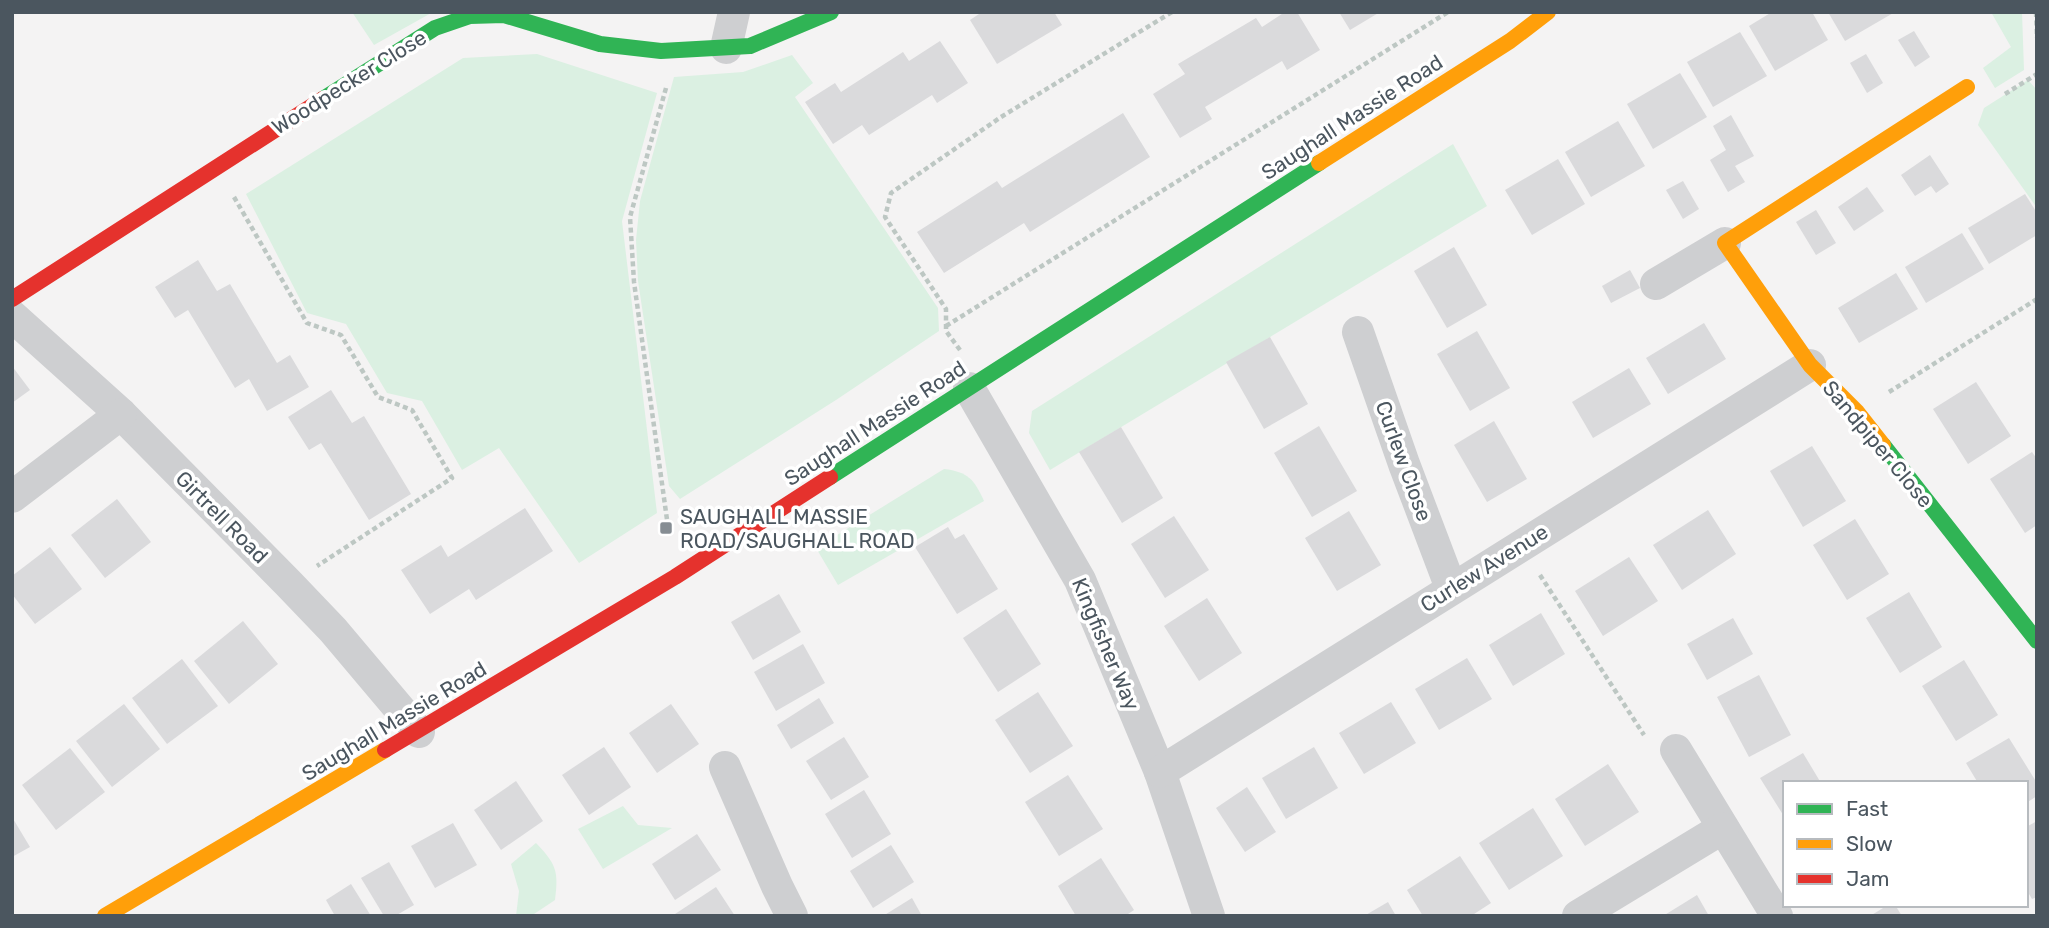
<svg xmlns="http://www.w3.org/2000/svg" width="2049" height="928" viewBox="0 0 2049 928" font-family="Rubik,sans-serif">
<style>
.green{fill:#dbf0e2}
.building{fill:#dadadc}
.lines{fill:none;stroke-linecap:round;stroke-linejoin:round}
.path{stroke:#bdc7c3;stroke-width:4.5;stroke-dasharray:5 3.5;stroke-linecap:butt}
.street{stroke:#cecfd1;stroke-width:32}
.fast{stroke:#30b455;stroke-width:16}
.slow{stroke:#ff9f0a;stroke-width:16}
.jam{stroke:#e5322d;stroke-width:16}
.poi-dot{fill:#868d93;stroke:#fff;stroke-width:2.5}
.labels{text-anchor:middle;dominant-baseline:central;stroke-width:7;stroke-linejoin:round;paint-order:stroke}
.street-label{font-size:21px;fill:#4b565f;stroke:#fff}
.poi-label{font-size:21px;fill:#4b565f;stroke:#fff;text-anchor:start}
</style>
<rect width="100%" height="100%" fill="#f4f3f3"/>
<g class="green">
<path d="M352,12H433L374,45Z"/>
<path d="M1991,12H2022L2024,70L1995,88L1983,68L2011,47Z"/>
<path d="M537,54L657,93L622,221L657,513L579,563L499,448L462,470L422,401L387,393L346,324L307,313L246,194L463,58Z"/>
<path d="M792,55L813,83L795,97L938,308L939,331L836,400L680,499L669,486L666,466L638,281L636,240L640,201L674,77L743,72Z"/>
<path d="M2028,80L2037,90V208L1978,125L1984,108Z"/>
<path d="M1453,144L1487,206L1050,470L1029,433L1032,411Z"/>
<path d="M944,469C968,472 974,479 984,501L838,585L816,548Z"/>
<path d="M623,806L638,825L672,828L603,869L578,829Z"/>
<path d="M536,843C556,864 559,871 555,900L531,916H516L519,891L511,864Z"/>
</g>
<g class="building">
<path d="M982,12H1054L1062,25L997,64L970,20Z"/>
<path d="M1285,12H1297L1320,50L1287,70L1282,61L1205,107L1212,119L1180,138L1153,94L1185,74L1178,64L1256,18L1262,27Z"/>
<path d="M1339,12H1380L1350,30Z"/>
<path d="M1772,12H1812L1828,40L1775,71L1749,26Z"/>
<path d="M1828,12H1895L1845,41Z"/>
<path d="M1914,31L1930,57L1915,67L1898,40Z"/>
<path d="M1740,32L1767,76L1713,107L1687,62Z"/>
<path d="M940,41L968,83L937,103L932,95L869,135L862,125L833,144L805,102L835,83L841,92L903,52L909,61Z"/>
<path d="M1866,54L1883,83L1867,93L1850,63Z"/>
<path d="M1680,73L1707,117L1653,149L1627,104Z"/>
<path d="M1123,113L1150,157L1030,232L1024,223L944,273L917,232L997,181L1002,188Z"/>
<path d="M1731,115L1754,156L1735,166L1745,182L1728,192L1710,160L1726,150L1713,126Z"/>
<path d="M1618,121L1645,166L1591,197L1565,152Z"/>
<path d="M1930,155L1949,184L1936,193L1931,186L1915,196L1901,175Z"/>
<path d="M1558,159L1585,204L1532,235L1505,190Z"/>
<path d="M1683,181L1699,209L1683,219L1666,190Z"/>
<path d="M1867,187L1884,211L1854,231L1838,207Z"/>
<path d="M2025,194L2037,213V235L1989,264L1968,228Z"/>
<path d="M1816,210L1836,243L1816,255L1796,222Z"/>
<path d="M1962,233L1984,269L1926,303L1905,267Z"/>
<path d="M1454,247L1487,305L1447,328L1414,271Z"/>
<path d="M198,260L217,291L230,284L277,363L290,355L309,387L267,411L249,379L235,388L188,310L175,318L155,287Z"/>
<path d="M1630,270L1640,288L1611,303L1602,286Z"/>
<path d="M1896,273L1918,309L1859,343L1838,308Z"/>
<path d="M1704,323L1726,359L1668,394L1646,358Z"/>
<path d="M1477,331L1510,388L1470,411L1437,354Z"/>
<path d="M1270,337L1308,404L1264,429L1226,362Z"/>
<path d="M12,366L30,390L12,403Z"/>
<path d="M1629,368L1651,404L1593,438L1572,402Z"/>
<path d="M1976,382L2011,436L1968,464L1933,409Z"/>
<path d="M331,390L352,423L364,416L411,494L369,520L321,443L309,450L288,417Z"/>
<path d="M1494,421L1527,479L1487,502L1454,445Z"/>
<path d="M1319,426L1357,491L1312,517L1274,453Z"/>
<path d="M1121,427L1163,498L1122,523L1079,452Z"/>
<path d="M1812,446L1846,501L1803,527L1770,471Z"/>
<path d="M2032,452L2037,459V525L2025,533L1990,479Z"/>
<path d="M117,499L151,542L105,578L71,535Z"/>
<path d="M525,508L553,551L476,600L469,589L430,614L401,570L441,545L448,557Z"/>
<path d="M1708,510L1736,554L1682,590L1653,545Z"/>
<path d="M1349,511L1381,565L1337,591L1305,538Z"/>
<path d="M1174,516L1209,570L1165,598L1131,544Z"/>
<path d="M1855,519L1889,574L1847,600L1813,545Z"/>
<path d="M948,527L955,539L964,534L998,589L957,614L915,547Z"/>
<path d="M50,547L82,589L35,624L12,594V576Z"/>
<path d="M1629,557L1658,601L1603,636L1575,591Z"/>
<path d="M1909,592L1942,647L1900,673L1866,618Z"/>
<path d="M779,594L801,632L753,660L731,622Z"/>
<path d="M1207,598L1242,653L1199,681L1164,626Z"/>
<path d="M1006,609L1041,664L998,692L963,638Z"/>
<path d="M1541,613L1565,654L1513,686L1489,645Z"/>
<path d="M1733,618L1753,654L1707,680L1687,644Z"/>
<path d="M243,621L278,664L229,704L194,661Z"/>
<path d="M803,644L825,683L776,711L754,672Z"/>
<path d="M1467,658L1492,699L1439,730L1415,689Z"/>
<path d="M182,659L218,706L167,744L132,698Z"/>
<path d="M1964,660L1998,715L1956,741L1922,686Z"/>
<path d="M1759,675L1791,735L1749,757L1717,697Z"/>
<path d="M1038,692L1073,746L1030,773L995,720Z"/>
<path d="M819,698L834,723L791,749L777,725Z"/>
<path d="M1391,702L1416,743L1364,774L1339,733Z"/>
<path d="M124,704L160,749L112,787L76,741Z"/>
<path d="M671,704L699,744L657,773L629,733Z"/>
<path d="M844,737L869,777L831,800L806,761Z"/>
<path d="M2009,738L2037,783V796L2026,803V783H1978L1966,763Z"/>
<path d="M604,747L631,787L589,815L562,775Z"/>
<path d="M1314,747L1338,788L1286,819L1262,778Z"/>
<path d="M70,748L105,792L56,830L22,785Z"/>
<path d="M1803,753L1821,783H1785V818L1760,778Z"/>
<path d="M1608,764L1639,812L1585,846L1555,799Z"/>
<path d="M1068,775L1103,829L1059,856L1025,802Z"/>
<path d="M516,781L543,821L501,850L474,810Z"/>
<path d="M1247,787L1276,832L1245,852L1216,808Z"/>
<path d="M864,790L891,834L852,858L825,814Z"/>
<path d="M1533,808L1563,856L1509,890L1479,843Z"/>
<path d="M12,817L30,847L12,857Z"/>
<path d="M2037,821V897L2032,899L2026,889V827Z"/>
<path d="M453,823L477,865L435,888L411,846Z"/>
<path d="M697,834L721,870L675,900L652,864Z"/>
<path d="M891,845L914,882L873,908L850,871Z"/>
<path d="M1460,856L1491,903L1471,916H1423L1407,890Z"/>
<path d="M1101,858L1134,910L1125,916H1076L1058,886Z"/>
<path d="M389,862L414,905L395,916H384L361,878Z"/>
<path d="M351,884L371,916H335L326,900Z"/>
<path d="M716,887L735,916H672Z"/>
<path d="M1697,895L1709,916H1663Z"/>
<path d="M912,898L922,916H883Z"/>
<path d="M1388,902L1396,916H1364Z"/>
<path d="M1888,905H1895L1902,916H1870Z"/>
</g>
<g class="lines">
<g class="path">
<path d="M2036,12L2037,38"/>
<path d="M666,88L630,217L634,282L669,534"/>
<path d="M2005,94L2037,74"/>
<path d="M234,197L307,323L341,335L378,397L412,410L452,478L317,566"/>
<path d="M946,326L1448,12"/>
<path d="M960,350L946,331V309L885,217L891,193L1001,117L1172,12"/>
<path d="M1889,392L2037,299"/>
<path d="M1540,575L1644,735"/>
</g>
<g class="street">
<path d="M726,48L734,12"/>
<path d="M1656,284L1725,243"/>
<path d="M12,316L121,414L289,584L333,630L419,732"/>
<path d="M1358,332L1404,464L1451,588"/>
<path d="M969,388L1080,580L1160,772L1209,916"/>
<path d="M12,497L121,414"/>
<path d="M1676,750L1777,916"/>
<path d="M725,767L777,886L792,916"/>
<path d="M1160,772L1810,365"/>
<path d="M1578,916L1723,828"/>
</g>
<g class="fast">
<path d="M323,99L435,28L470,16L504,15L600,44L661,51L750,46L831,12"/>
<path d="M1883,445L2037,641"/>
<path d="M830,477L1319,163"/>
</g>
<g class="slow">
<path d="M1319,163L1510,41L1548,12"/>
<path d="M1883,445L1857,412L1810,365L1725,243L1967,87"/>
<path d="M105,916L385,750"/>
</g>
<g class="jam">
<path d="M12,299L323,99"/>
<path d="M385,750L675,577L830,477"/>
</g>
</g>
<rect class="poi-dot" x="659" y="521" width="14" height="14" rx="3.5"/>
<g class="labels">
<g class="street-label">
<text transform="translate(349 82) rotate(-32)">Woodpecker Close</text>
<text transform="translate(1352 117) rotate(-33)">Saughall Massie Road</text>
<text transform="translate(875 423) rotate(-33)">Saughall Massie Road</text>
<text transform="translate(1878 444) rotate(50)">Sandpiper Close</text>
<text transform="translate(1404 461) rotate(70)">Curlew Close</text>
<text transform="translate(222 517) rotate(45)">Girtrell Road</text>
<text transform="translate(1484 568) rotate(-32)">Curlew Avenue</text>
<text transform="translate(1106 644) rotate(67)">Kingfisher Way</text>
<text transform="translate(394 721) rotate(-31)">Saughall Massie Road</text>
</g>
<g class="poi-label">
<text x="680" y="516">SAUGHALL MASSIE<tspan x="680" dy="24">ROAD/SAUGHALL ROAD</tspan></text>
</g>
</g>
<rect width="2049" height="928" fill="none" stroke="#4b565f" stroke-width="28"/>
<rect x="1783" y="781" width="245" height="126" fill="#ffffff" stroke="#b7bbbf" stroke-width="2"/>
<rect x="1797" y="804" width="35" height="10" fill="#30b455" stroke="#b7bbbf" stroke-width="2"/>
<text x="1846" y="816" font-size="21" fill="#4b565f">Fast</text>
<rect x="1797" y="839" width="35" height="10" fill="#ff9f0a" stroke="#b7bbbf" stroke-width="2"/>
<text x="1846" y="851" font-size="21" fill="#4b565f">Slow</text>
<rect x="1797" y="874" width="35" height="10" fill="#e5322d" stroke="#b7bbbf" stroke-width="2"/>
<text x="1846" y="886" font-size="21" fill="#4b565f">Jam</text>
</svg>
